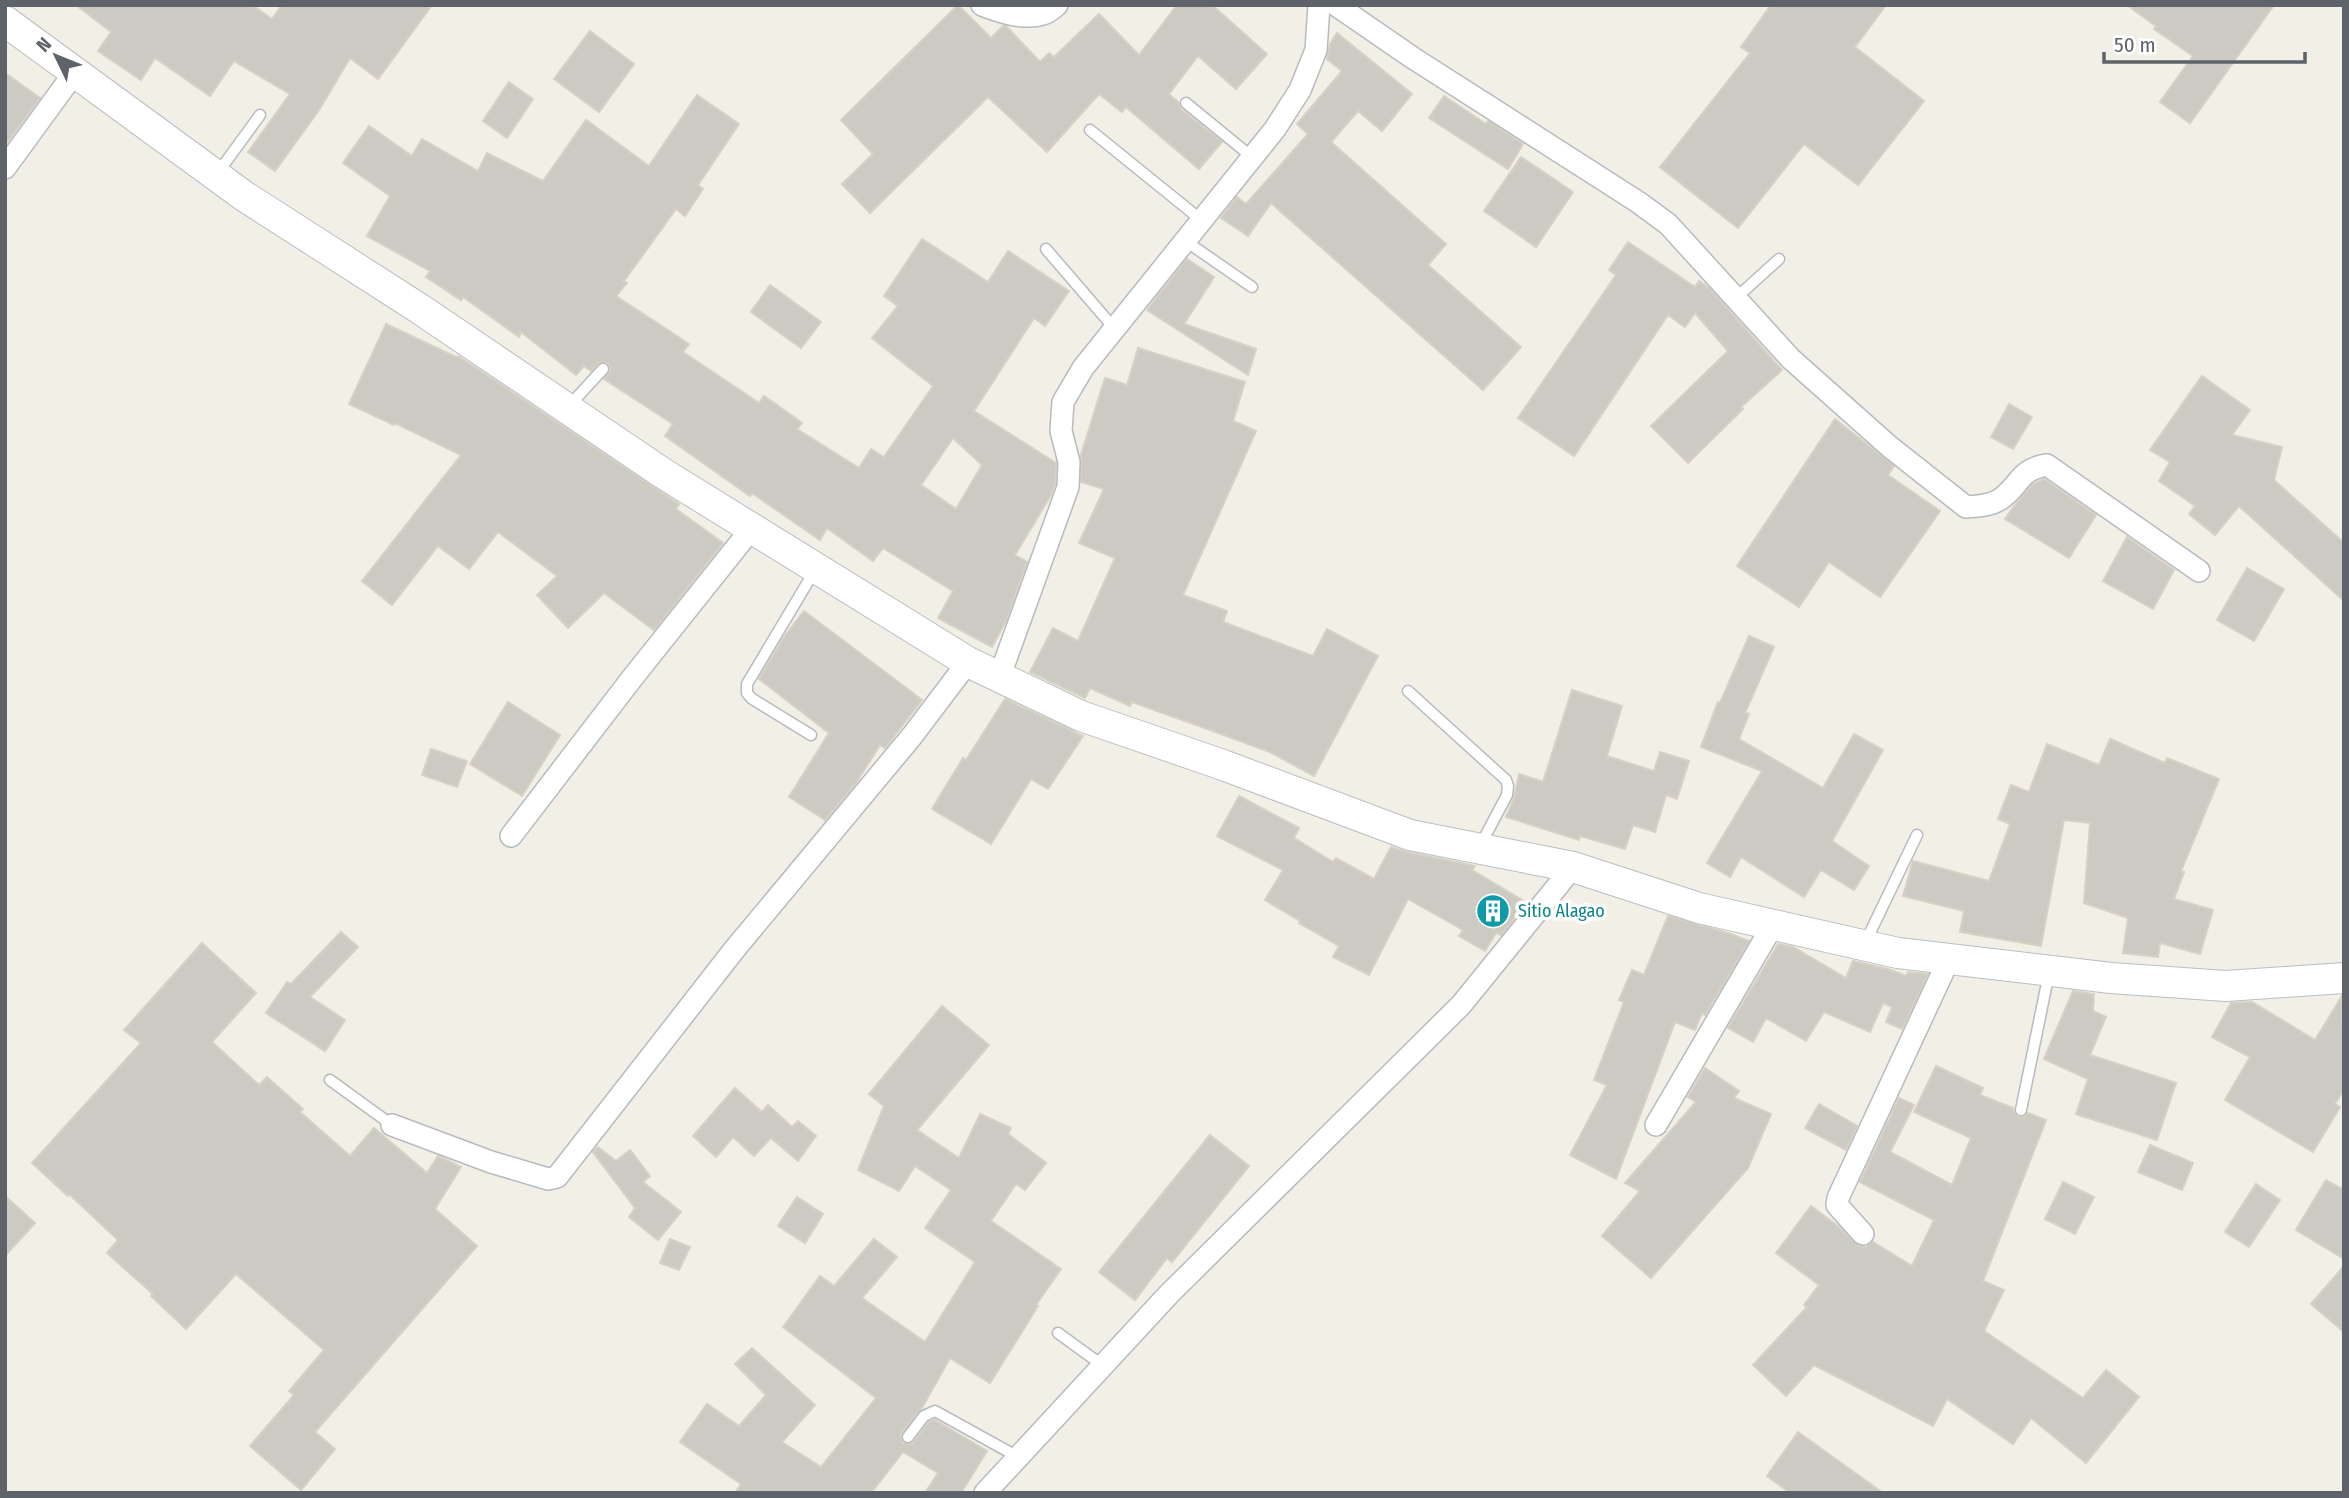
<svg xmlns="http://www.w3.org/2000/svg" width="2349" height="1498" viewBox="0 0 2349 1498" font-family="'Fira Sans Condensed',sans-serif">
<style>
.building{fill:#cdcac4;stroke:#d7d1c4;stroke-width:2;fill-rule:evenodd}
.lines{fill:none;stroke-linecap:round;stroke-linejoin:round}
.lane-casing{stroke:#b7babf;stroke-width:13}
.street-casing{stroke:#b7babf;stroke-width:24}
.secondary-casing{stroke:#babec4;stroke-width:32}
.lane{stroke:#fff;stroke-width:10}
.street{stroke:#fff;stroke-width:21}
.secondary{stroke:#fff;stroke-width:30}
.labels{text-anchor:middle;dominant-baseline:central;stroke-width:7;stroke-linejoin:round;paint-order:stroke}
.culture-label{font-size:18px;fill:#0d838f;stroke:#fff;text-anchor:start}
</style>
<rect width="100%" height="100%" fill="#f2efe7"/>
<g class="building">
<path d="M76,5H252L272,19L282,5H432L378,79L350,58L319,110L275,171L248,152L290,94L234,61L210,96L155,58L141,80L98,51L111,32Z"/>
<path d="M958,5L991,38L1003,26H1006L1040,62L1049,53L1054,57L1099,14L1139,55L1177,5H1212L1267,54L1236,89L1198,56L1169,94L1178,102L1181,109L1222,142L1199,169L1126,107L1122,112L1099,94L1047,152L988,97L870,213L842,184L873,154L841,120Z"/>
<path d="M1771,5H1886L1855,47L1924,101L1858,185L1804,144L1738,228L1660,167L1750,53L1741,47Z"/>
<path d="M2127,5H2274L2190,123L2160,102L2193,56L2154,29L2156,26Z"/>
<path d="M590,31L634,64L599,112L554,79Z"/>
<path d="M1337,33L1412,94L1382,131L1358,111L1331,142L1446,244L1428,265L1521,347L1483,390L1271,203L1248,236L1221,218L1237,197L1246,204L1308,134L1297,124L1342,71L1327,59L1330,44Z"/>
<path d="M5,73L40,98L5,145Z"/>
<path d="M509,82L533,99L507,138L483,121Z"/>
<path d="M697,95L739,124L698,185L703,189L685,216L676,209L624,281L627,283L616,296L689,344L683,352L759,403L764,396L802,423L797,429L859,468L871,449L884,457L933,386L872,338L898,306L884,296L922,239L988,282L1008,251L1069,291L1045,326L1034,318L974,411L1056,463L1055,484L1051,495L1015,555L1027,562L1006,621L992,647L938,618L953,591L883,548L873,561L827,528L820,540L752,493L750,496L665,436L673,424L604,379L611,370L608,363L600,362L591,371L584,366L576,375L521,332L519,337L463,297L461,300L426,277L430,271L367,236L390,196L343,163L369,126L412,156L422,139L478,171L487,153L543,181L586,120L649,166ZM953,438L982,465L956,509L921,485Z"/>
<path d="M1444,96L1486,124L1488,121L1523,144L1508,169L1429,118Z"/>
<path d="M1521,157L1573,192L1536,247L1484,211Z"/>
<path d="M1628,242L1695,287L1699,281L1709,288L1782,370L1741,407L1743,409L1688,463L1651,426L1728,351L1695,313L1685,327L1668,315L1574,456L1518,418L1616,275L1609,270Z"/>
<path d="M1187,259L1214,277L1184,324L1256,349L1248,375L1147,310Z"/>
<path d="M770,285L821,322L801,348L751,312Z"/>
<path d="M386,324L458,358V356L679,504L676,509L723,543L654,630L604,593L568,628L537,595L557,576L498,532L469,569L438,546L392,605L362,581L461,455L395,423L394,425L349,404Z"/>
<path d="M1138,348L1245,382L1233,421L1256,431L1183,595L1227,611L1223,622L1313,656L1327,629L1378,656L1314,776L1270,752L1202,727L1132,702L1130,706L1090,688L1085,698L1030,672L1053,628L1078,641L1115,558L1079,543L1104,489L1081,482V455L1105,378L1127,385Z"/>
<path d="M2202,376L2250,410L2232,435L2282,447L2274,480L2344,543V601L2239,506L2215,535L2189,514L2195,506L2159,481L2170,462L2150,450Z"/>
<path d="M2009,404L2032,417L2013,449L1991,437Z"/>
<path d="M1835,419L1894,466L1888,475L1940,511L1880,597L1829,562L1799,607L1737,566Z"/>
<path d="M2044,479L2096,515L2069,558L2005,519L2014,506L2033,484Z"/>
<path d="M2127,537L2174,570L2153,609L2103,581Z"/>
<path d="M2247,568L2284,589L2254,641L2217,620Z"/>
<path d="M804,611L922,700L885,748L880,745L856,783L825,820L789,797L829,733L759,679L784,637Z"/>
<path d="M1749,636L1774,647L1745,713L1749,714L1739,739L1823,788L1854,734L1883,750L1832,841L1869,866L1854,890L1821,870L1804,897L1741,857L1730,877L1707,863L1762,771L1701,747L1718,702L1720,703Z"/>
<path d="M1572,690L1622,706L1607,756L1654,771L1660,752L1689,761L1677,799L1666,795L1655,832L1633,825L1625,849L1580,836L1579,840L1506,817L1514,798L1519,774L1543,782Z"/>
<path d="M1005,699L1083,736L1048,789L1031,779L991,844L932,809L963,758L966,760Z"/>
<path d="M508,702L560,735L522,796L470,764Z"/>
<path d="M2110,739L2165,763L2167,758L2219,779L2181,871L2184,872L2174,899L2213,910L2200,954L2160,943L2158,957L2123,953L2128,918L2084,903L2090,823L2064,820L2041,946L1960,932L1964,911L1903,896L1913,861L1989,881L2010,824L1998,819L2011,785L2029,792L2047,744L2099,765Z"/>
<path d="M431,749L467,761L457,787L422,775Z"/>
<path d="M1239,796L1299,828L1294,838L1333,862L1336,858L1374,879L1391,847L1407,852L1475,866L1472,870L1524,901L1511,923L1501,935L1496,933L1485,951L1459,936L1463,930L1408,899L1369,975L1333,957L1339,946L1299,923L1300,921L1265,900L1283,870L1217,836Z"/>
<path d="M1668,916L1728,933L1749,941L1705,1015L1702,1013L1695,1030L1675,1022L1616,1179L1570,1155L1607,1085L1594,1080L1624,1002L1619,1000L1632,970L1644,975Z"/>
<path d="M341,932L358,947L310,997L345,1020L325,1051L266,1013L287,982L291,984Z"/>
<path d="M202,943L256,993L212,1042L259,1085L267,1077L303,1109L300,1112L350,1156L374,1128L427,1173L438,1156L461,1167L435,1209L477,1246L315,1432L335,1449L301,1490L250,1446L294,1395L289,1391L324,1350L236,1274L186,1329L151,1296L153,1294L107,1253L118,1240L69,1194L68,1196L32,1163L141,1043L124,1030Z"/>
<path d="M1778,944L1793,947L1846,978L1853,961L1888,969L1906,976L1908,972L1928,974L1902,1029L1886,1022L1892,1007L1883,1003L1870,1032L1824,1012L1806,1041L1766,1018L1753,1042L1728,1028Z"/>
<path d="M2073,991L2094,994L2093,1011L2106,1017L2090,1055L2176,1083L2157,1140L2076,1114L2088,1079L2044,1059Z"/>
<path d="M2342,996L2344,1089L2335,1104L2340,1107L2313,1152L2225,1100L2250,1057L2212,1037L2231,1003L2252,1002L2315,1040Z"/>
<path d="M942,1006L989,1045L917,1130L959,1158L980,1114L1011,1128L1008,1134L1046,1163L1025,1190L1016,1184L991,1221L1061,1269L1036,1305L1038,1306L990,1383L950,1358L922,1408L900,1435L903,1443L912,1444L929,1422L935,1420L987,1451L961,1493H925L938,1473L903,1452L871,1493H735L741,1484L680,1442L707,1404L739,1426L766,1395L735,1364L752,1348L815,1405L782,1442L821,1467L876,1398L783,1327L820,1276L834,1286L874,1239L897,1257L862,1298L925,1342L975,1262L925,1228L951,1190L915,1166L899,1191L858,1170L884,1106L869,1094Z"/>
<path d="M1936,1066L1983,1088L1980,1095L2013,1108L2014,1113L2019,1117H2024L2028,1113L2046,1120L1983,1281L2004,1290L1984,1331L2083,1398L2106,1370L2139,1397L2086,1463L2031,1418L2013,1444L1947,1399L1933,1426L1814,1365L1786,1396L1753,1365L1807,1307L1804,1305L1819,1285L1776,1253L1811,1206L1839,1227L1858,1246L1866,1247L1873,1242L1912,1266L1934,1220L1860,1182L1899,1098L1914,1105L1890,1152L1952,1185L1971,1138L1914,1112Z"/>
<path d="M1705,1068L1739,1091L1734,1098L1771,1114L1748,1168L1651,1278L1602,1236L1640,1191L1625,1183L1696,1102L1688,1097Z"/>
<path d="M735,1088L762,1112L768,1105L792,1127L798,1121L816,1136L798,1161L771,1138L754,1156L733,1137L716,1157L693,1136Z"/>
<path d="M1819,1104L1857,1126L1846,1150L1805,1128Z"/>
<path d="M1210,1135L1249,1166L1172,1262L1167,1258L1135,1300L1099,1272Z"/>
<path d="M2150,1145L2193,1163L2182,1190L2138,1172Z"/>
<path d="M598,1147L616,1161L630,1150L650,1176L643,1182L681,1212L658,1240L629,1217L635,1208L593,1152Z"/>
<path d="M2326,1180L2344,1190V1259L2296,1230Z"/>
<path d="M2063,1182L2094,1197L2075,1234L2045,1219Z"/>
<path d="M2256,1184L2280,1200L2249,1247L2225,1232Z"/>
<path d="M5,1196L35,1223L5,1256Z"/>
<path d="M797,1197L823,1214L805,1243L778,1226Z"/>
<path d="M670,1239L690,1247L679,1270L660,1263Z"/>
<path d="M2344,1266V1332L2311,1304Z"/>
<path d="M1798,1432L1883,1493H1790L1767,1476Z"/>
</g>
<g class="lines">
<g class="lane-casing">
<g id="lane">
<path d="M1186,103L1252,157"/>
<path d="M1090,130L1200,219"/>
<path d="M217,174L260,115"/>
<path d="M1184,240L1252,287"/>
<path d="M1046,249L1114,328"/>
<path d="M1736,298L1779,259"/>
<path d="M569,406L603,369"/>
<path d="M1408,691L1506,780L1508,786L1507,795L1480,846"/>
<path d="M811,735L751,698L747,693V684L815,570"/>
<path d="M1865,943L1917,835"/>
<path d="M330,1080L392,1125"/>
<path d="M2021,1110L2049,973"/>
<path d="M1058,1333L1102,1365"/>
<path d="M908,1437L924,1416L935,1411L1018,1457"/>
</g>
</g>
<g class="street-casing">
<g id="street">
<path d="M982,5C1000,12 1024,20 1043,14C1048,13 1053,8 1057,5"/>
<path d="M1336,5L1413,58L1638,202L1668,224L1791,359L1890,447L1966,507C1978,506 1989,506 1999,500C2020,487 2018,469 2047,465L2199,571"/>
<path d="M5,168L75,72"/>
<path d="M999,678L1068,487L1069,462L1061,431L1063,402L1083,368L1275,129L1300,90L1316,50L1319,5"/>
<path d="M511,836L633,677L752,528"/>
<path d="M392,1125L491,1162L548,1179L557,1177L734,950L912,736L968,662"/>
<path d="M1656,1125L1773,925"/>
<path d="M1863,1234L1837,1205L1838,1198L1949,959"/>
<path d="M985,1493L1169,1294L1461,1005L1573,867"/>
</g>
</g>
<g class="secondary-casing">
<path id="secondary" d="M5,21L244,196L420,309L664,474L968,662L1081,716L1223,765L1410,835L1573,867L1699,908L1898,953L2111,978L2226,986L2344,978"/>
</g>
<use href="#lane" class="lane"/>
<use href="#street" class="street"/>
<use href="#secondary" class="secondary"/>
</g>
<defs>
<g id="building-disc" transform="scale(1.75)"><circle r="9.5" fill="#0f9aa8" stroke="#fff"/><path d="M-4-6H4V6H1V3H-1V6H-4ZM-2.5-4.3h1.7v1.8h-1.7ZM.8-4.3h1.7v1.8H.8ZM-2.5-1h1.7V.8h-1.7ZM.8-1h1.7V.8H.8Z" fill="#fff"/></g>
</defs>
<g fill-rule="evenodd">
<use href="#building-disc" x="1493" y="911"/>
</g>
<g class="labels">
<g class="culture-label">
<text x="1518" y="911">Sitio Alagao</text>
</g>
</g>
<rect width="2349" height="1498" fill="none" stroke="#5e6369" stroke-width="14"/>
<g transform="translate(56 56) rotate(313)" stroke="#ffffff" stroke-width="5" paint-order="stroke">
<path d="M0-5L12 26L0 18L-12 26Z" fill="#5e6369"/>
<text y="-10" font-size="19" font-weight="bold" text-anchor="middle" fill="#5e6369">N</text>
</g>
<path d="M2104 52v10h201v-10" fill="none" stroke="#5e6369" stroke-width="3.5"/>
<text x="2114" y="52" font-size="21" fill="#5e6369" stroke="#ffffff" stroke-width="5" paint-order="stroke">50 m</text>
</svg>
